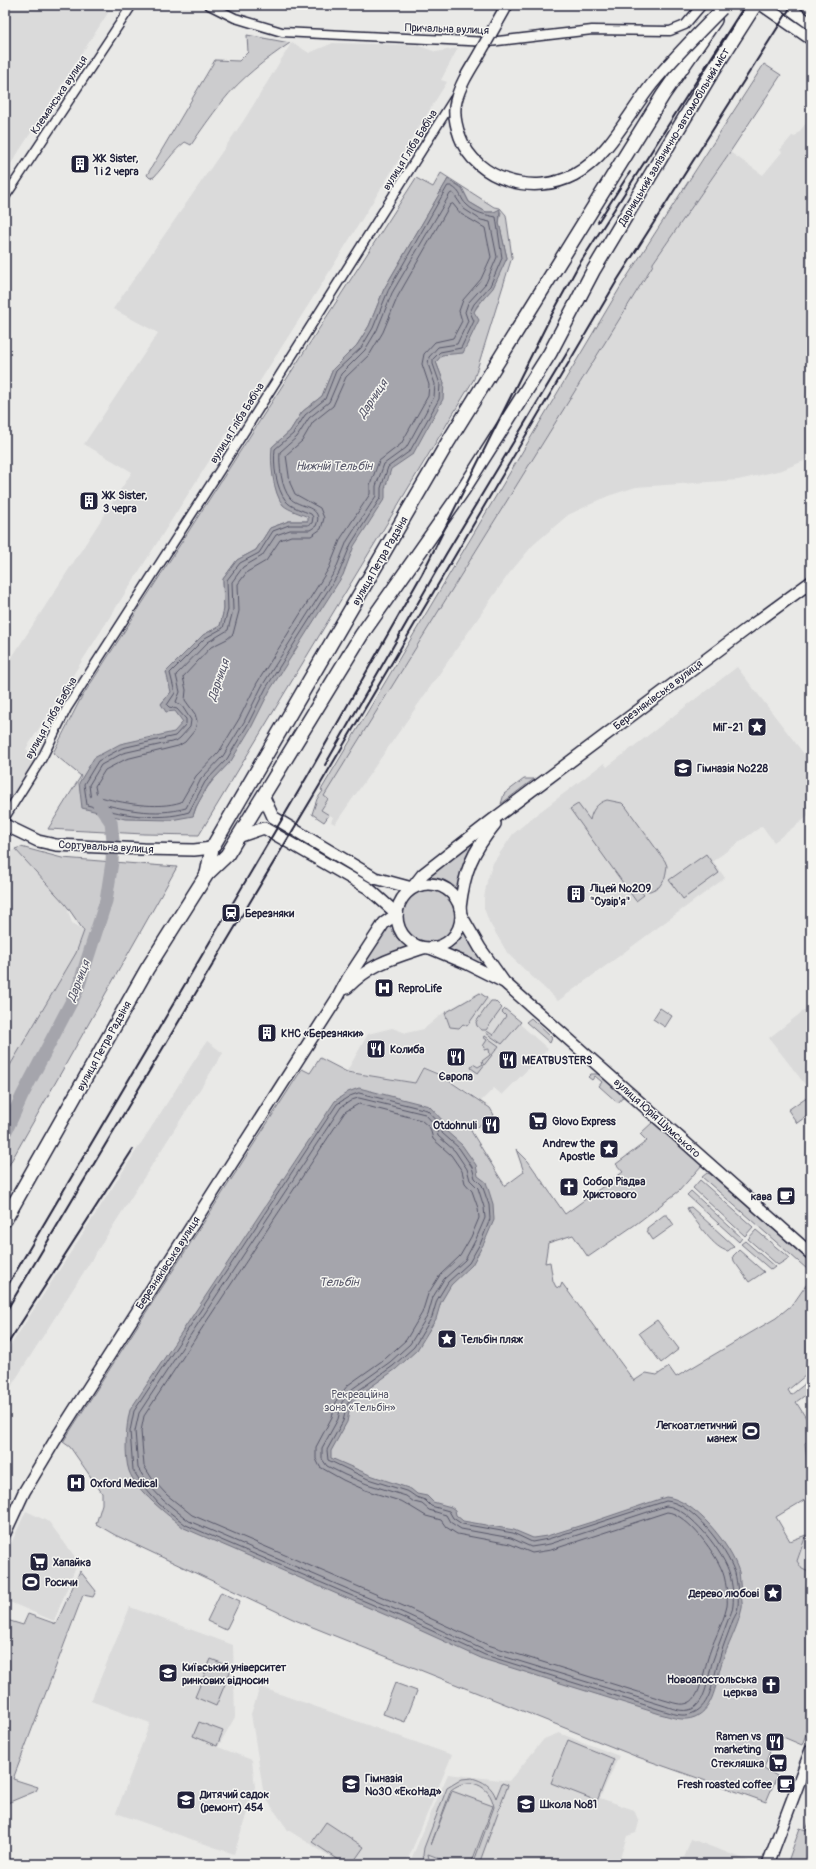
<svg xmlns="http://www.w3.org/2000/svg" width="816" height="1869" viewBox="0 0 816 1869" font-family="Pangolin,sans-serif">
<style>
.built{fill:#dadada}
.green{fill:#ccccce;stroke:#777784;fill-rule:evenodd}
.water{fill:#a5a5ac;stroke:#71717f}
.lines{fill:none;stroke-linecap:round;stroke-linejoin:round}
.shore{stroke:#565668;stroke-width:1}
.river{stroke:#a5a5ac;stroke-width:13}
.street-casing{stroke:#22223b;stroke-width:11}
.secondary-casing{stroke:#22223b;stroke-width:14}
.primary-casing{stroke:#22223b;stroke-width:16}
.street{stroke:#f6f6f2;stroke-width:8}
.secondary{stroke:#f6f6f2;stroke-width:11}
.primary{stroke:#f6f6f2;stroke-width:13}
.rail{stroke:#22223b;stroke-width:2}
.secondary-bridge-casing{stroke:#22223b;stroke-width:14;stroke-linecap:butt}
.secondary-bridge{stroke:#f6f6f2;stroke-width:11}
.labels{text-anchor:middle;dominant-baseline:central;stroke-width:3;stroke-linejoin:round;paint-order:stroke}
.street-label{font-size:11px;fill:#22223b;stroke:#f6f6f2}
.poi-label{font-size:11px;font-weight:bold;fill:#22223b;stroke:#f6f6f2;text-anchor:start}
.park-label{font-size:11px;fill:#555567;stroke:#f6f6f2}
.water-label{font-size:12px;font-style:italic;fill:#565668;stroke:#f6f6f2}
</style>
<rect width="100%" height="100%" fill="#e9e9e7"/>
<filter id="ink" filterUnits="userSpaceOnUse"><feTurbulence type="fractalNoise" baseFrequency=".025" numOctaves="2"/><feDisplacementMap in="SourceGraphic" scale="8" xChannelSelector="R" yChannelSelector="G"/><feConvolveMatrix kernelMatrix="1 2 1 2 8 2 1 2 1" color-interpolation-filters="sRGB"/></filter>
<g filter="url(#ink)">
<g class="built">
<path d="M5,5H113L5,173Z"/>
<path d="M292,42L309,53L333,43L417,45L436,52L458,48L441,80L447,82L323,282L26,749L37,757L11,799L5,795V668L132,472L84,444L158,333L113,309L244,120Z"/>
<path d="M811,117V458L782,470L738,480L636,487L608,496L568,515L533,545L508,575L335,824L331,822L333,817L321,810L328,799L324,796L653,265V263L730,152L763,175L782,152L780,150L792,136L795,137Z"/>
<path d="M737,667L811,763V814L774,842L762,826L713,861L725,878L558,1001L508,954L489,922L484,908V898L487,881L493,863L513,834L533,817L604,763L607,767Z"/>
<path d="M15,849L66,905L72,923L84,931L76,953L5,1074V850L8,854Z"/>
<path d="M480,992L521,1025L548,1049L502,1095L494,1088L481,1101L440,1073L422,1067L415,1083L347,1071L368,1034L392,1028L406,1033L424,1029L443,1013Z"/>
<path d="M811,1005V1092L769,1038Z"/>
<path d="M207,1041L223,1053L5,1396V1354Z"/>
<path d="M26,1511L49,1522L78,1561L54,1621L5,1600V1561L8,1550Z"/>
<path d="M811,1524V1573L802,1569L797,1561Z"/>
<path d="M130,1607L233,1645L235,1717L218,1747L252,1760L255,1787L234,1854L116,1813L150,1723L91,1701Z"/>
<path d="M260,1687L452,1755L406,1864H342L288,1830L264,1796L251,1714Z"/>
<path d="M559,1733L619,1756L600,1798L634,1810L639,1822L636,1833L627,1836L620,1858L622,1864H409L448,1774L509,1781L544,1739Z"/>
<path d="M691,1839L757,1864H682Z"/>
</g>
<g class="green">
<path d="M247,35L290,43C265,60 241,78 222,102C211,116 201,130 191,145L185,142C172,152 165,165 154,177L150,178L147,175L215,60L239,61L248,52Z"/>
<path d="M764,64L781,75L730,152L653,263V265L324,796L328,799L321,810L329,815L324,822L312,814L317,799L323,791L321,790L621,286Z"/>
<path d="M441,173L494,207L500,208L506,215L512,257L474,379L199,835L144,834L48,829L81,776L53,753L80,700L416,178L433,187ZM448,179L462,188L469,202L486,212H501L499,223L507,258L484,298L436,362L444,383L336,522L161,704L171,692L203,635L220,626L224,609L223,579L237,560L256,550L270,528L289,521H308L309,517L272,447L290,431L302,412L322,396L333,369L357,345L369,326L384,289ZM119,746L229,763C213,779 200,794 193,816Z"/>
<path d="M524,779H534L501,804L504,794Z"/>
<path d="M607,800L622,803L626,807L665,861L667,866L665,878L659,887L650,891L640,890L644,895L636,901L570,809L578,804L590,820C592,810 597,803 607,800Z"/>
<path d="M480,835C477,844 471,849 467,857C461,867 460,879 458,890C449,881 439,876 425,878Z"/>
<path d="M21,847L62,858L177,867L5,1172V1074L76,953L84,931L66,905L15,849Z"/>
<path d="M706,854L719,873L683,899L669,880Z"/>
<circle cx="429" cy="916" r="26"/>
<path d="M386,926H389L397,938L408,948L353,977Z"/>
<path d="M465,931L484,963L483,964L447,950L458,942Z"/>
<path d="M480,993L487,998L467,1026L463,1024L459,1028L450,1027L445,1013Z"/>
<path d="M491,1001H495L502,1008L486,1030H482L477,1026L476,1022Z"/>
<path d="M660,1008L672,1016L665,1027L653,1019Z"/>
<path d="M505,1009L521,1022L502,1044L486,1033L487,1031L493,1035L506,1016L502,1012Z"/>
<path d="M531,1018L552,1038L550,1043L526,1022Z"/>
<path d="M485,1036L499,1046L478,1073L471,1068L473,1064L478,1067L483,1064L482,1061L490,1055L489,1049L484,1050L485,1047L483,1046L487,1040L483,1037Z"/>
<path d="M320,1058L347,1072L415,1083L423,1068L440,1075L490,1108L494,1115L471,1131L505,1186L524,1172L516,1149L528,1161L565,1214L623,1172L616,1164L647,1141L640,1134L654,1121L702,1165L679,1191L636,1224L588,1257L573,1235L548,1243L545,1263L550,1262L553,1281L556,1287L560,1288L562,1283L634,1381L646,1373L657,1375L669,1367L676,1377L776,1318L793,1304L811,1278V1371L788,1390L791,1395L811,1379V1391L796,1402L811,1426V1438L805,1443L811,1496L776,1517L790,1541L806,1535L797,1561L802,1569L811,1573V1721L802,1745L776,1734L764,1768L777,1776L766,1802L635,1756L295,1620L115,1535L96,1524L102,1504V1493L70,1447L63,1442L302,1069L310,1073Z"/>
<path d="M591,1074H599L624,1096L618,1103L599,1086L602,1082L595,1076L592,1080L588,1077Z"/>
<path d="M805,1098L811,1106V1113L797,1123L788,1110Z"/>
<path d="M707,1173L710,1174L808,1260L809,1263L807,1269L702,1177Z"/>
<path d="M700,1180L753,1227L745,1236L693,1188Z"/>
<path d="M691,1191L742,1238L739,1242L687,1195Z"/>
<path d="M691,1207L734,1246L728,1251C714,1249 698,1223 689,1212L687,1208Z"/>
<path d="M664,1215H667L674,1225L653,1240L647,1231V1228Z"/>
<path d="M756,1230L789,1258L778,1265L748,1239Z"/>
<path d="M745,1241L775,1267L771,1270L741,1244Z"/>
<path d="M739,1250L764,1272L749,1282L734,1261L733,1256Z"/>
<path d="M657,1320L679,1349L661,1363L639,1333Z"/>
<path d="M80,1571L96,1591L93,1597L83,1595L13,1779L38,1787L36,1791L5,1804V1626L7,1620L23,1625L28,1614L56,1624Z"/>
<path d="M221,1592L240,1601L226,1630L207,1621Z"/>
<path d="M211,1659L232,1667L216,1706L195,1697Z"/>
<path d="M395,1683L417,1691L405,1722L383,1714Z"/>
<path d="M199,1722L223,1731L217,1746L193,1736Z"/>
<path d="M568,1740L614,1759L597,1801L551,1783Z"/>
<path d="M472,1778C483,1781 492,1786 496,1798L502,1783L508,1785L479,1864H473L494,1807C490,1784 468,1776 451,1790L431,1845L452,1791L493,1806L471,1864H454L428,1854L430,1864H425L423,1855L424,1848L447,1788L462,1779Z"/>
<path d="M811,1818V1858L809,1864H787L800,1828L806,1830Z"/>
<path d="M326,1822L364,1847L352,1864H345L312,1842Z"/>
</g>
<g class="water">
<path d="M448,179L462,188L469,202L486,212H494L500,209L499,223L507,258L493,288L477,306L474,312L479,320L463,353L442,355L436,362L444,383L443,399L413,454L391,469L385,489V498L354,546L343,575L270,690L252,726L231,761L209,784L196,807L193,816L171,820L125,819L82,808L79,783L94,758L120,744L174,732L183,722L175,711L166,712L161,704L171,692L166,672L203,635L220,626L224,609L223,579L237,560L256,550L270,528L289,521H308V517C302,514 288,510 283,505C273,493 270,462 272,447L290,431L302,412L322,396L333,369L357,345L369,326L384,289Z"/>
<path d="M359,1088L429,1106L445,1123V1130L462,1145L476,1165L478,1176L486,1182L493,1204L494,1220L484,1243L472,1265L451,1285L441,1302L436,1319L417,1350L396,1369L358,1396L350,1407L347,1422L331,1451V1458L370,1475L411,1489L417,1494L427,1496L433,1502L451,1507L455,1510L456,1515L463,1521L514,1530L533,1538L547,1536L598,1520L666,1497C694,1499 731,1545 739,1572C740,1578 740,1586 741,1593C741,1598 743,1604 742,1608C738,1627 727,1646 721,1665C716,1682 714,1709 695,1717C683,1722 672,1717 660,1714L483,1659L402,1622L184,1528C168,1515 136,1491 129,1471C124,1457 126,1424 130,1410L335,1101L348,1092Z"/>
</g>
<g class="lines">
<g class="shore">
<path d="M448,186H451C463,193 459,198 467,205C475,213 486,215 496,217L502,258L490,286L474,304L470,312L474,321L461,348L440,352L433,359V364L440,384L439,399L410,451L388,467L381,488V497L351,544L339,573L266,688L248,724L227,759L205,782L189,812C157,822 119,814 87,805L84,784L98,761L122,748L175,736L186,724V719L177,709L169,707L167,705L175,693L170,673L205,638L223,628L228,610L227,580L240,563L259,553L273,531L289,525H308L312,523L313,517L311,514C304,511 290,507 286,501C276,488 273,465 275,449L293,434L305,415L325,399L336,371L361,348L373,328L388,291Z"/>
<path d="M453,193L464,209L481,220L490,222L497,257L486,283L468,303L465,312L468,321L457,344L438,347L429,357L428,364L435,384L434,397L406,448L384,464L376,486V496L347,541L335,571L262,686L244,722L223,756L201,779L186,808C156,817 120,809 91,801L89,785L101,765L123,753L176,741L180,738L190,727L191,720L182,706L176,702L180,692L176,675L208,642L228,630L233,610L232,582L243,567L262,556L276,535L290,530H310L316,526C325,505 298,508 290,498C281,487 279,465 280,452L297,437L309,418L329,402L341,374L365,350L377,330L392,293L450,194Z"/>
<path d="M453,204L461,214L485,228L491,257L481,279L463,300L459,311L462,321L453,338L435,342L424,354L422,364L429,385L428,396L401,444L379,461L370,485V494L341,538L329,568L257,683L239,719L219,752L196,776L181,802C157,810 121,803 97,796L95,786L105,770L126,759L178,746L185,742L195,730L197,721L195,714L185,700L186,690L183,677L211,647L227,639L233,634L239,611L238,584L247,572L266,561L280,540L291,536H311L321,529L324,518L320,508L295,494L290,483L286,455L302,441L313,422L333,406L346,377L370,354L383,332L398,296L450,205Z"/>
<path d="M359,1093L427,1110L440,1124L442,1133L459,1148L472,1167L475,1178L482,1185L489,1205L490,1219L481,1242L469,1263L448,1282L437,1300L432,1317L414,1347L393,1366L355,1393L347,1405L343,1421L327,1450L328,1460L368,1479L409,1492L416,1497L425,1500L431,1506L449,1511L453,1518L462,1524L513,1533L532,1542L548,1539L666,1501C692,1502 727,1549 735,1573C737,1582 739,1597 738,1606C738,1611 735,1616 733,1620C728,1634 722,1648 718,1663C713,1679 711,1706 693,1713C683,1718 672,1713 661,1710L485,1655L404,1618L186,1525L159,1504L144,1487L133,1470L130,1431L134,1411L337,1104L350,1096Z"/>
<path d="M359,1098L425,1114L436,1126L438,1136L455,1151L467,1169L470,1180L478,1188L484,1207L485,1218L476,1239L465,1260L444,1279L433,1297L428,1315L410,1344L390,1362L352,1389L342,1402L338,1419L322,1448V1459L327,1466L345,1475L367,1484L406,1496L414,1502L422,1504L429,1510L446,1515L450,1522L461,1529L511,1538L531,1547L550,1544L666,1506C689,1507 725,1554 730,1575C732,1584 734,1596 733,1605C733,1610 730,1615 728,1620C723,1634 717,1648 712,1663C708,1677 706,1702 692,1709C682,1713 672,1708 662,1705L486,1651L406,1614L189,1521L163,1500L148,1484L138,1468L135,1431L139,1413L341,1107L352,1100Z"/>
<path d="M359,1104L421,1120L430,1128L433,1139L451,1155L462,1171L465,1183L472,1191L478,1208L479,1218L471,1237L460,1256L440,1275L428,1294L422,1313L406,1340L386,1358L348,1385L337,1399L332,1417L316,1447V1459L320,1467L343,1480L365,1490L403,1502L426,1516L441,1520L446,1527L457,1534L510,1544L532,1553L551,1550L667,1512C687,1513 719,1557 724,1576C726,1583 728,1599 727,1606C723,1625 712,1642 707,1661C704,1671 700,1697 690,1702C682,1707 672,1702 664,1700L488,1645L408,1608L192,1515L167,1495L153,1480L144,1466L141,1431L144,1416L345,1112Z"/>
</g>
<path class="river" d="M5,1133L22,1096L77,991L106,901L112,862L113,840L111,822L96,800"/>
<g class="street-casing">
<g id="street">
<path d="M209,5L235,18L282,32L489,42L592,30L670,31L685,25L702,5"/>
<path d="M5,197L132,5"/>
<path d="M5,817L42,758L67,708L220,470L454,99"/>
<path d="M803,1771L811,1774"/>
</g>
</g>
<g class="secondary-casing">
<g id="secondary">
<path d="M762,5L811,39"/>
<path d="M785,5L811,24"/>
<path d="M264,797L273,817L375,878L412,888"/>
<path d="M5,825L38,841L56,845L143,849L194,850L212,848"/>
<path d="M238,837L264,828L368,888L397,914"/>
<circle cx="429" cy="916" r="32"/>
<path d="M412,888L423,874L491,821L744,631L811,582"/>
<path d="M460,908C464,872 472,852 495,824"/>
<path d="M461,915L480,948L504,982L811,1254"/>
<path d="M430,948L468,964L502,981"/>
<path d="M347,988C370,964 393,958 423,948"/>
<path d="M5,1533L24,1492L57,1437L338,997L348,978L384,923L397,914"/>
<path d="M768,1864L811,1750"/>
</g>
</g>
<g class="primary-casing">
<g id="primary">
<path d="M207,874L212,848L448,442L663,95L715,20"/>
<path d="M5,1220L147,969L207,874L227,855L362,634L463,490L550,353L593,271L711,74L755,5"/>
</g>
</g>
<use href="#street" class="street"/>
<use href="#secondary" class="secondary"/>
<use href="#primary" class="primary"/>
<g class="rail">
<path d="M598,222L630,172"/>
<path d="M325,765L446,554L570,348"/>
<path d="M5,1290L308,775L422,574L551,316L578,266L745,5"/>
<path d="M5,1313L321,783L618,279L792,5"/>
<path d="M5,1348L133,1149"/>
</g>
<g class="secondary-bridge-casing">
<path id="secondary-bridge" d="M507,5C497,23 487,40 477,58C469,71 460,85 456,101C453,113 456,126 460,137C476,181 534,196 574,175C608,157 629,113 652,84C674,57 698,33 722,9"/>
</g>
<use href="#secondary-bridge" class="secondary-bridge"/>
</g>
</g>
<defs>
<g id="building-square" transform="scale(1)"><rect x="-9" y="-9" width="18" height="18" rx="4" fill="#22223b" stroke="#f6f6f2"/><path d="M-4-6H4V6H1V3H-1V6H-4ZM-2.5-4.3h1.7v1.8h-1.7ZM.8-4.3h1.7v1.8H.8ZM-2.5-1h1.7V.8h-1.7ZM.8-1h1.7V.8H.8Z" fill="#fff"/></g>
<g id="sight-square" transform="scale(1)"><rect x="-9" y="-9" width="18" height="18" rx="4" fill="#22223b" stroke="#f6f6f2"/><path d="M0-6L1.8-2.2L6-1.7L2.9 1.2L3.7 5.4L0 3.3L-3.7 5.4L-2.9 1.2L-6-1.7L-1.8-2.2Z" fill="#fff"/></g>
<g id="school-square" transform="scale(1)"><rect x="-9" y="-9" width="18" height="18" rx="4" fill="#22223b" stroke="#f6f6f2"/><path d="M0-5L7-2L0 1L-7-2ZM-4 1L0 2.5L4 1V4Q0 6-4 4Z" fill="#fff"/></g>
<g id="station-square" transform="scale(1)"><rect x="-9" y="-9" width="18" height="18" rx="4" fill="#22223b" stroke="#f6f6f2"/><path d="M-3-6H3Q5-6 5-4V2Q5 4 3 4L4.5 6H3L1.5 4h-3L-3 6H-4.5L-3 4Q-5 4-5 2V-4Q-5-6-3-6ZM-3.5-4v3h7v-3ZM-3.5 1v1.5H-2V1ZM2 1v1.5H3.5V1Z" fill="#fff"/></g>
<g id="hospital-square" transform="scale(1)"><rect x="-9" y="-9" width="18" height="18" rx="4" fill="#22223b" stroke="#f6f6f2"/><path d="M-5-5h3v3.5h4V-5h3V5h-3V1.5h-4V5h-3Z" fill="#fff"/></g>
<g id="restaurant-square" transform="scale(1)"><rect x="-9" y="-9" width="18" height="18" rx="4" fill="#22223b" stroke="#f6f6f2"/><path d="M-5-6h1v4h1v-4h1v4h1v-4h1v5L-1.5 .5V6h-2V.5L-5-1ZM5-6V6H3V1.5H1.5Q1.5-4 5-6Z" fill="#fff"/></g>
<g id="supermarket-square" transform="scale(1)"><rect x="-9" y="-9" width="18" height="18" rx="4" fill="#22223b" stroke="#f6f6f2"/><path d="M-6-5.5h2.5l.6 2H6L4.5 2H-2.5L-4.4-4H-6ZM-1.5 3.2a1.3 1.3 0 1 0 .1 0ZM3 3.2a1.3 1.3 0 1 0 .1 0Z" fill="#fff"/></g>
<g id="church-square" transform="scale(1)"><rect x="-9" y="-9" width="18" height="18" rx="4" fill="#22223b" stroke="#f6f6f2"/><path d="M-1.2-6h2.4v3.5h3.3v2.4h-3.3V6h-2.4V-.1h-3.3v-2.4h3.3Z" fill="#fff"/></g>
<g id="cafe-square" transform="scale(1)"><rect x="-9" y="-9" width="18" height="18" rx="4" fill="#22223b" stroke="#f6f6f2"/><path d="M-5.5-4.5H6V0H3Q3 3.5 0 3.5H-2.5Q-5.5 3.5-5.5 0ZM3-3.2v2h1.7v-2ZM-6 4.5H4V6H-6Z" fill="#fff"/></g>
<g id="stadium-square" transform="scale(1)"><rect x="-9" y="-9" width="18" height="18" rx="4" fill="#22223b" stroke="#f6f6f2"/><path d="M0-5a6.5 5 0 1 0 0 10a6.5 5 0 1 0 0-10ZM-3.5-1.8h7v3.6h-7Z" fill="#fff"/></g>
<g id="university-square" transform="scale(1)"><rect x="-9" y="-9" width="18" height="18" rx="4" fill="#22223b" stroke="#f6f6f2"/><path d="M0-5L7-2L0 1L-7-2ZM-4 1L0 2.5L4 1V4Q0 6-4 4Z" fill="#fff"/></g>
</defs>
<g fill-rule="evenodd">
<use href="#building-square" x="80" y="164"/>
<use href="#building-square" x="89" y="501"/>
<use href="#sight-square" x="757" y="727"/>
<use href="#school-square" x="683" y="768"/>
<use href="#building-square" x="576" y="894"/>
<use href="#station-square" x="231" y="913"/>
<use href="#hospital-square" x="384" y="988"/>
<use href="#building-square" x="267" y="1033"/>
<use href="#restaurant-square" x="376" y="1049"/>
<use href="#restaurant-square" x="456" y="1057"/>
<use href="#restaurant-square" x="508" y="1060"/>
<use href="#supermarket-square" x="538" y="1121"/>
<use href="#restaurant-square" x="491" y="1125"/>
<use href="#sight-square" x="609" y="1149"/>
<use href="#church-square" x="569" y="1187"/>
<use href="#cafe-square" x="786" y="1196"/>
<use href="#sight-square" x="447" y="1339"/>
<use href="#stadium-square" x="751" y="1431"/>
<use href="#hospital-square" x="76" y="1483"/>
<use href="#supermarket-square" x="39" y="1562"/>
<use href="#stadium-square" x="31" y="1582"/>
<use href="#sight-square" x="773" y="1593"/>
<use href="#university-square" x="168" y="1673"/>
<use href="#church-square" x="771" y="1685"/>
<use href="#restaurant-square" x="775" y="1742"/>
<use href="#supermarket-square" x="778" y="1763"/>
<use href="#school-square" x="351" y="1784"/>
<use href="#cafe-square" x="786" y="1784"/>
<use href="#school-square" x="186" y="1800"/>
<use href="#school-square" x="526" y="1804"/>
</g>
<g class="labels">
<g class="street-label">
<text transform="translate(447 29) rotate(2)">Причальна вулиця</text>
<text transform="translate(59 95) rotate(-56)">Клеманська вулиця</text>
<text transform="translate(674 137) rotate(-59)">Дарницький залізнично-автомобільний міст</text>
<text transform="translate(410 150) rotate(-58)">вулиця Гліба Бабіча</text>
<text transform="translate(237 423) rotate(-58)">вулиця Гліба Бабіча</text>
<text transform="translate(380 561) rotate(-60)">вулиця Петра Радзіня</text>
<text transform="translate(658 695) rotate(-37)">Березняківська вулиця</text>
<text transform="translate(51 718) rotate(-60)">вулиця Гліба Бабіча</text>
<text transform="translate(106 847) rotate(3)">Сортувальна вулиця</text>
<text transform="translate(104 1046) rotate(-61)">вулиця Петра Радзіня</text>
<text transform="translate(657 1118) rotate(42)">вулиця Юрія Шумського</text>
<text transform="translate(168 1263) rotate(-57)">Березняківська вулиця</text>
</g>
<g class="poi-label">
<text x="94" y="158">ЖК Sister,<tspan x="94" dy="13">1 і 2 черга</tspan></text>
<text x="103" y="495">ЖК Sister,<tspan x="103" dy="13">3 черга</tspan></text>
<text x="743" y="727" text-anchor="end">МіГ-21</text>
<text x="697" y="768">Гімназія №228</text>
<text x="590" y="888">Ліцей №209<tspan x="590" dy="13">"Сузір'я"</tspan></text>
<text x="245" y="913">Березняки</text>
<text x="398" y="988">ReproLife</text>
<text x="281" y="1033">КНС «Березняки»</text>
<text x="390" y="1049">Колиба</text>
<text x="522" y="1060">MEATBUSTERS</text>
<text x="456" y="1076" text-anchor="middle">Європа</text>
<text x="552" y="1121">Glovo Express</text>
<text x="477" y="1125" text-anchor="end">Otdohnuli</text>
<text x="595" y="1143" text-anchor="end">Andrew the<tspan x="595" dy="13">Apostle</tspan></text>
<text x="583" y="1181">Собор Різдва<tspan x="583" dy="13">Христового</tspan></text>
<text x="772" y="1196" text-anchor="end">кава</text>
<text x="461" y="1339">Тельбін пляж</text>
<text x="737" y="1425" text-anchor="end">Легкоатлетичний<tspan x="737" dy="13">манеж</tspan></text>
<text x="90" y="1483">Oxford Medical</text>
<text x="53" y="1562">Хапайка</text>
<text x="45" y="1582">Росичи</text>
<text x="759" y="1593" text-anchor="end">Дерево любові</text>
<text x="182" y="1667">Київський університет<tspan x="182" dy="13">ринкових відносин</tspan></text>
<text x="757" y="1679" text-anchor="end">Новоапостольська<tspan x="757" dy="13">церква</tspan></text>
<text x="761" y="1736" text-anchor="end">Ramen vs<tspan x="761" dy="13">marketing</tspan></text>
<text x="764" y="1763" text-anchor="end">Стекляшка</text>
<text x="365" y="1778">Гімназія<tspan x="365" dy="13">№30 «ЕкоНад»</tspan></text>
<text x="772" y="1784" text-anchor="end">Fresh roasted coffee</text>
<text x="200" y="1794">Дитячий садок<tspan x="200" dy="13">(ремонт) 454</tspan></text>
<text x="540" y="1804">Школа №81</text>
</g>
<g class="park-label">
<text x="360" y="1394">Рекреаційна<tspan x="360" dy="13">зона «Тельбін»</tspan></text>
</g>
<g class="water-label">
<text transform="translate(373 399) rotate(-56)">Дарниця</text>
<text x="334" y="466">Нижній Тельбін</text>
<text transform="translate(219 680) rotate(-71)">Дарниця</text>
<text transform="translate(79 981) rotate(-69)">Дарниця</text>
<text x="339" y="1282">Тельбін</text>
</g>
</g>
<rect width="816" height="1869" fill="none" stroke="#f6f6f2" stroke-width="20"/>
<rect x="10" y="10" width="796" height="1849" fill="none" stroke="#22223b" stroke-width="1.5" filter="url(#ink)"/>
</svg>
